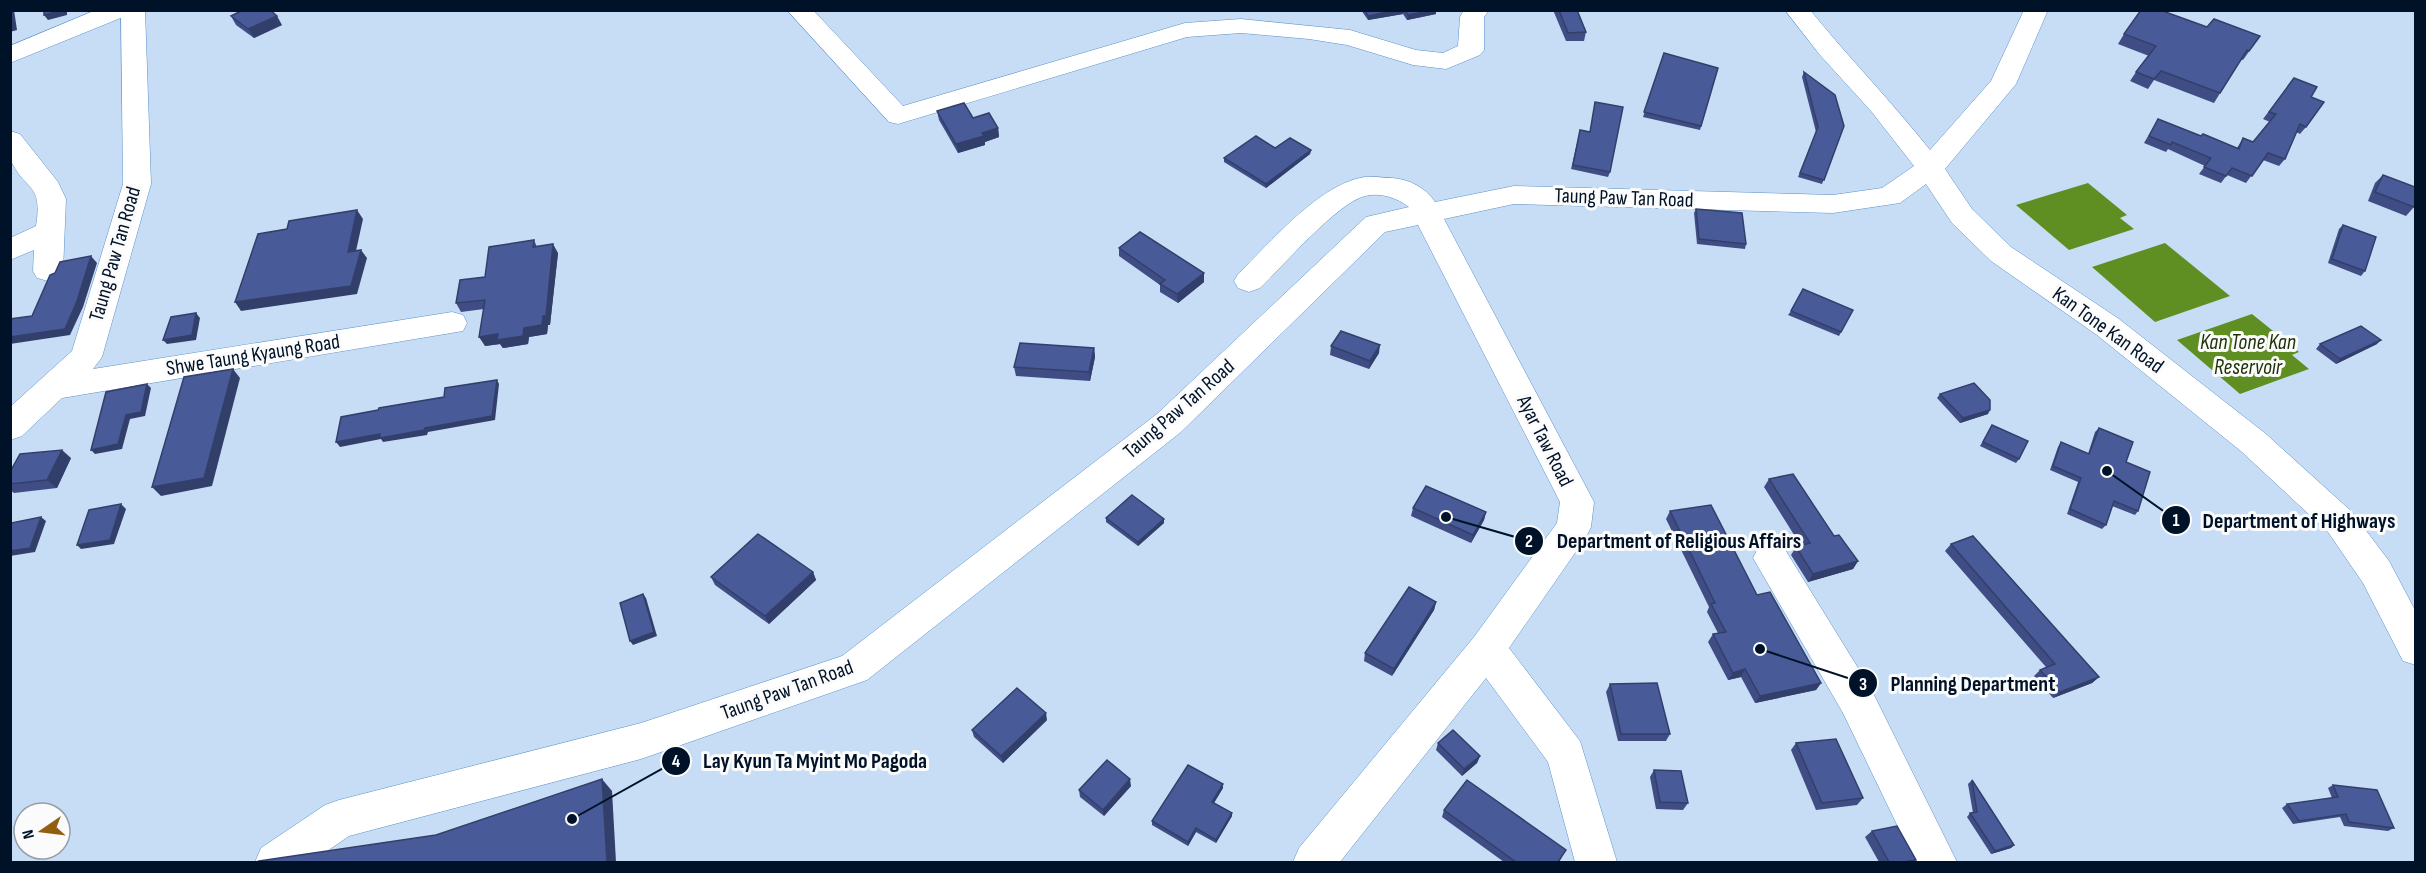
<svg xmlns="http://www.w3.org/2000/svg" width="2426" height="873" viewBox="0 0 2426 873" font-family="'Sofia Sans Condensed',sans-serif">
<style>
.water{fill:#5f8f23}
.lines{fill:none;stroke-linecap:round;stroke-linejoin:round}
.minor-casing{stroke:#5b91ca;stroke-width:1}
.highway-casing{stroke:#5b91ca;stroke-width:1}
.minor{fill:#fff;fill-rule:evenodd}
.highway{fill:#fff;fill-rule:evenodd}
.wall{fill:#3f4d84}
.shaded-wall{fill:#333f6b}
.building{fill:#495a99;stroke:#333f6b;stroke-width:1.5}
.labels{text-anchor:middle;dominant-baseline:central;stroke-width:6;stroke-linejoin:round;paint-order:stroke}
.street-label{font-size:21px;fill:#001228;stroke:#fbfbfb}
.water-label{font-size:22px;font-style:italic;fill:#1d3106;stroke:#fbfbfb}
.leader{fill:none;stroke:#001228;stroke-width:2}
.callout-dot{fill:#001228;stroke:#fbfbfb;stroke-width:2}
.mark-label{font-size:18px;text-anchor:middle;font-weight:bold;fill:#fff}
.callout-label{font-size:22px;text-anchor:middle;font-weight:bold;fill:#001228;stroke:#fbfbfb;stroke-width:6;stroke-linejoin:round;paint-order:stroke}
</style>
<rect width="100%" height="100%" fill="#c7ddf5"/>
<g class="water">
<path d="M2088,183L2127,215L2120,218L2134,229L2069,250L2016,205Z"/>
<path d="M2165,243L2230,296L2155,322L2092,267Z"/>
<path d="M2252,314L2299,352L2292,355L2309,369L2240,394L2177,340Z"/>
</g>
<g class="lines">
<g class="minor-casing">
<g id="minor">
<path d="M121,10H145L151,184L102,357L93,369L452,312L463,315L467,323L463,331L62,398L22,436L10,440V407L72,351L123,184Z"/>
<path d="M787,10H813L903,106L1185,23L1241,19L1350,30L1416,50L1443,53L1458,46L1460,17L1464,10H1489L1484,17V50L1480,55L1446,69L1413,65L1347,45L1309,39L1241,33L1187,37L898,124L889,122Z"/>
<path d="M1785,10H1810C1849,58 1892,102 1930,150L1991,81L2024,10H2048L2016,84L1945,169L1972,209L2011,247L2119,319L2266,434L2352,512L2389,561L2416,612V665L2403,661L2363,583L2328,532L2242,452L2097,335L1991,261L1952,223L1926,184L1900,203L1833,213L1514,204L1444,219L1594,502L1591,527L1586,537L1509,648L1580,741L1617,862H1575L1548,762L1486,678L1340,862H1293L1299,848L1474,637L1557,523L1560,502L1418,225L1385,232L1181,432L867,680L641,759L349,836L311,862H255L261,848L325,805L339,800L641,723L842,656L1157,414L1366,217L1409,207C1397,198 1381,192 1365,196C1337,203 1283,266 1260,288L1249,292L1238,288L1234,281L1238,274C1270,243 1317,187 1360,178C1370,175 1382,178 1392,178C1409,179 1426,188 1435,202L1514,186L1833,195L1882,188L1914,166L1871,111L1820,55Z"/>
<path d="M10,131L20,134L58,182L66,199L63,271L59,278L48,281L37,278L33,271L34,250L10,260V238L36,226C43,182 26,192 11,161C8,153 10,140 10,131Z"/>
<path d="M1771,543L1784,548L1871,689L1957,862H1915L1843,713L1753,558L1758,548Z"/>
</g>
</g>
<g class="highway-casing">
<path id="highway" d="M96,10H131L128,15L10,63V46Z"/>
</g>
<use href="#minor" class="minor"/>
<use href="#highway" class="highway"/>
</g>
<g class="wall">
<path d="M1361,10H1436V14L1407,20L1403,14L1368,20Z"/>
<path d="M1553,10H1577L1586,32L1584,41H1566Z"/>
<path d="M231,16L282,25L254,38L236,25Z"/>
<path d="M2207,27L2260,36L2243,60L2241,59L2214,103L2154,80L2148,89L2130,81L2136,72L2149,56L2118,44L2124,34Z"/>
<path d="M1664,53L1718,68L1700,130L1643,117Z"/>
<path d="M1804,72L1844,126L1822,184L1798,177L1816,132L1802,77Z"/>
<path d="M2294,78L2311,97L2306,127L2300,134L2296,132L2285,159L2279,166L2263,160L2246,183L2227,175L2221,183L2199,174L2205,166L2168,149L2166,152L2144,143L2158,119L2201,136L2237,148L2243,138L2253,142L2270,122L2263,119Z"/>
<path d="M1595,102L1610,172L1608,177L1571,169L1580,130L1590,132Z"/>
<path d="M937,111L973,118L998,128L999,137L985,142V145L958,153L939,120Z"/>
<path d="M1275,148L1311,150L1310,154L1266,188L1224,162V158Z"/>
<path d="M2383,175L2414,207L2406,216L2368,201L2375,183Z"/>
<path d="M1696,209L1746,244L1745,249L1697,244L1694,213Z"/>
<path d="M2343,225L2365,271L2361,276L2328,263L2339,229Z"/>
<path d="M534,240L537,247L558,253L550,325H548L547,334L529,337L528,344L503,348L500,344L485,346L484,309L461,312L456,303L485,277Z"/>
<path d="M1119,248L1204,273V282L1178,303L1160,292V285L1119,256Z"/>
<path d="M1853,310L1839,336L1788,315L1791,311Z"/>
<path d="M2320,344H2377L2336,364L2316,349Z"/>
<path d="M1331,346L1379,353L1369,369L1330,355Z"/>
<path d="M1094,348L1095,357L1090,381L1016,376L1014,367Z"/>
<path d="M1940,394L1988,414L1960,423L1937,398Z"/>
<path d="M1992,425L2019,459L2016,463L1980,446Z"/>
<path d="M2099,428L2126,462L2138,511L2135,515L2112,506L2106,525L2102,529L2067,514L2078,482L2050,470L2058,447L2061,442L2088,454L2095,432Z"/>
<path d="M71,458L57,488L14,493L10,490V472Z"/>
<path d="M1769,479L1834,536L1858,561L1853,569L1808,582L1791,555L1796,547L1801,546L1764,487Z"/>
<path d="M1413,508L1486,512L1484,520L1471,543L1411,516Z"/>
<path d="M1670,511L1757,595L1821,683L1816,690L1755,703L1741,677L1728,680L1708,642L1713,634L1718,633L1707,612L1709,607L1666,519Z"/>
<path d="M1106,518L1164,519V523L1138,546L1106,522Z"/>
<path d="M1951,544L2099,677L2092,683L2053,698L2034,676L2040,670L2046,667L1945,551Z"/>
<path d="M813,572L816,580L769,624L715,585L711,577Z"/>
<path d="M1436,602L1434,610L1392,676L1364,661L1365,653Z"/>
<path d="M1610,684L1670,734L1666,741H1618L1606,692Z"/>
<path d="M1047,720L1003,763L974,737L972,730Z"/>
<path d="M1438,743L1480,756L1477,763L1462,776L1436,750Z"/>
<path d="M1796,743L1863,798L1857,805L1816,810L1791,750Z"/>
<path d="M1654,770L1688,803L1683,810L1656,809L1650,777Z"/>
<path d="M1972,780L2014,845L2011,848L1991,854L1967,817L1970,813H1973L1968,784Z"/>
<path d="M1223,784V788L1214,803L1232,816L1216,843L1196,832L1188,846L1152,825V821Z"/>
<path d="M2333,785L2394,828L2388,831L2344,826L2340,817L2293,824L2282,808L2287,804L2332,798L2328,788Z"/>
<path d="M1131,786L1104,816L1080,797L1079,790Z"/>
<path d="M1444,810L1562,857L1559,862H1504L1442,817Z"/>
<path d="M1872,831L1916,860L1913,862H1879L1865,837Z"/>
</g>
<g class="shaded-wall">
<path d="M11,10H14L17,30L10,32Z"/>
<path d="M63,10H67V15L48,20L44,15Z"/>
<path d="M1397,10H1403V14L1368,20V16Z"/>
<path d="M1436,10V14L1407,20L1408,15Z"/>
<path d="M277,16L282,25L254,38L248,29Z"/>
<path d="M998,128L999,137L985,142V145L958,153L956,144L982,133Z"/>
<path d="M1311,150L1310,154L1266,188V184Z"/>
<path d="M357,210L363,219L354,260L348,252Z"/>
<path d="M553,244L558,253L550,325H548L547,334L529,337L528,344L503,348L500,344L485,346L479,337L524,328Z"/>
<path d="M361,250L367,258L357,294L241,311L235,302Z"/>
<path d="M91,256L97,263L83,307L70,335L10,344V337L65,329Z"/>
<path d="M1204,273V282L1178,303L1177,294Z"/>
<path d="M196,313L200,318L196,340L167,344L163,340Z"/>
<path d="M2381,340L2377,344L2336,364L2340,359Z"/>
<path d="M1380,345L1379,353L1369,369L1370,361Z"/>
<path d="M1094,348L1095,357L1090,381L1089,372Z"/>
<path d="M233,369L240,378L212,486L161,496L152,487Z"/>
<path d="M497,380L499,384L495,420L428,432L427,435L383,442L381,439L340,447L336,442L380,434L425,428Z"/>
<path d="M147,384L151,388L145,416L130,419L122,449L95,454L91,450L126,415Z"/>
<path d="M1990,410L1988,414L1960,423L1963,418Z"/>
<path d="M62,450L71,458L57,488L47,480Z"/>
<path d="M121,504L126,509L114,544L81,549L77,545Z"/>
<path d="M1486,512L1484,520L1471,543L1473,535Z"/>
<path d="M41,517L46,521L35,552L10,556V551Z"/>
<path d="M1164,519V523L1138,546V542Z"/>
<path d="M1858,561L1853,569L1808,582L1813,574Z"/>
<path d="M813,572L816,580L769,624L765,616Z"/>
<path d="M643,594L646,598L657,636L633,645L630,641Z"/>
<path d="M1436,602L1434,610L1392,676L1394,669Z"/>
<path d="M1745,669L1741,677L1728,680L1733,673Z"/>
<path d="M2099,677L2092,683L2053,698L2060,692Z"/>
<path d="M1821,683L1816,690L1755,703L1760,696Z"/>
<path d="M1046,713L1047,720L1003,763L1001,756Z"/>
<path d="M1480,756L1477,763L1462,776L1464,769Z"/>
<path d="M602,779L612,791L616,862H607Z"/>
<path d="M1130,779L1131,786L1104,816L1103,810Z"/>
<path d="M1223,784V788L1212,806V802Z"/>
<path d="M1232,813V816L1216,843V840Z"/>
<path d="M1196,828V832L1188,846V842Z"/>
<path d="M2014,845L2011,848L1991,854L1995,851Z"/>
</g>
<g class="building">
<path d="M10,10H11L13,25L10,26Z"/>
<path d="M44,10H63L44,15Z"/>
<path d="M243,10H270L277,16L248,29L231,16Z"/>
<path d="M1365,10H1397L1368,16Z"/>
<path d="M1404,10H1434L1408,15Z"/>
<path d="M1559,10H1577L1586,32L1568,33Z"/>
<path d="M2141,10H2160L2207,27L2214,19L2260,36L2249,51L2247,50L2220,93L2161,71L2154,79L2136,72L2156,46L2124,34Z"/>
<path d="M1664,53L1718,68L1701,126L1644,112Z"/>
<path d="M1804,72L1835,95L1844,126L1824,180L1800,173L1818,127Z"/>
<path d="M2294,78L2317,87L2311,97L2324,102L2306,127L2300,124L2285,159L2268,153L2252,176L2232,168L2226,176L2204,167L2211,158L2172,142L2171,145L2149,136L2158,119L2201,136L2203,134L2239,149L2243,138L2253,142L2276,114L2269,112Z"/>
<path d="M1595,102L1623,107L1610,172L1573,165L1580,130L1590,132Z"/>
<path d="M964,103L973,118L989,113L998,128L982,133L984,136L956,144L937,111Z"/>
<path d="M1256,136L1275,148L1290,138L1311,150L1266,184L1224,158Z"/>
<path d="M2383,175L2415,187V204L2414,207L2375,192Z"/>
<path d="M1696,209L1742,213L1746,244L1699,239Z"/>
<path d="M357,210L348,252L361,250L351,286L235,302L258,234L287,229L289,221Z"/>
<path d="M2343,225L2376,237L2365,271L2332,259Z"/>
<path d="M1140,232L1204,273L1177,294L1160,284L1165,280L1119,248Z"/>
<path d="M534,240L533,247L553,244L546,316H543L542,325L524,328L523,336L497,340L498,334L479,337L485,300L456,303L460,280L485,277L489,247Z"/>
<path d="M91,256L77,301L65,329L10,337V319L32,316L50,275L55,273L60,262Z"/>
<path d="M1803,289L1853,310L1841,332L1791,311Z"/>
<path d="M196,313L192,335L163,340L171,317Z"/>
<path d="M2361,326L2381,340L2340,359L2320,344Z"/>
<path d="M1341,331L1380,345L1370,361L1331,346Z"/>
<path d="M1020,343L1094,348L1089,372L1014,367Z"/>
<path d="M233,369L204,478L152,487L184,377Z"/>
<path d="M497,380L492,416L425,428L424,430L380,438V434L336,442L341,417L378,410L379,408L444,397L445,388Z"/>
<path d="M1974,383L1990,400V410L1963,418L1940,394Z"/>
<path d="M147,384L141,412L126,415L118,444L91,450L106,392Z"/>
<path d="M1992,425L2028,441L2019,459L1983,442Z"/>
<path d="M2099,428L2133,442L2126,462L2150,472L2138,511L2114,501L2106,525L2070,509L2081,478L2053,466L2061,442L2089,454Z"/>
<path d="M62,450L47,480L10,484V472L20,454Z"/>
<path d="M1793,474L1834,536L1839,535L1858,561L1813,574L1796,547L1810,543L1769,479Z"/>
<path d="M1426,486L1486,512L1473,535L1413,508Z"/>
<path d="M1132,495L1164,519L1138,542L1106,518Z"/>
<path d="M121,504L110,540L77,545L89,510Z"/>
<path d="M1711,505L1757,595L1770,592L1821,683L1760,696L1745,669L1733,673L1713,634L1726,632L1711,604L1715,603L1670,511Z"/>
<path d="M41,517L30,548L10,551L11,523Z"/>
<path d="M758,534L813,572L765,616L711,577Z"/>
<path d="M1973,536L2099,677L2060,692L2040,670L2055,664L1951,544Z"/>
<path d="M1409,587L1436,602L1394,669L1365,653Z"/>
<path d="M643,594L654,632L630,641L620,603Z"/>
<path d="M1657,683L1670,734H1621L1610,684Z"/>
<path d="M1017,688L1046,713L1001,756L972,730Z"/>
<path d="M1453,730L1480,756L1464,769L1438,743Z"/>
<path d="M1836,739L1863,798L1822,803L1796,743Z"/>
<path d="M1107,760L1130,779L1103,810L1079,790Z"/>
<path d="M1188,765L1223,784L1212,802L1232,813L1216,840L1196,828L1188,842L1152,821Z"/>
<path d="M1654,770L1681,771L1688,803L1660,802Z"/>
<path d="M602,779L607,862H256L259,861L436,835Z"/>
<path d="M1467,780L1566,850L1558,862H1516L1444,810Z"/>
<path d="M1972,780L2014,845L1995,851L1970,813L1977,812Z"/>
<path d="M2333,785L2377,790L2394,828L2349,822L2346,814L2299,821L2287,804L2338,797Z"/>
<path d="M1897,826L1916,860L1904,862H1889L1872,831Z"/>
</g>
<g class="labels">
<g class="street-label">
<text transform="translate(1624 198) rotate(2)">Taung Paw Tan Road</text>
<text transform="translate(115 254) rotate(-74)">Taung Paw Tan Road</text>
<text transform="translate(2108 330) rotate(36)">Kan Tone Kan Road</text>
<text transform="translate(253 355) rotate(-9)">Shwe Taung Kyaung Road</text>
<text transform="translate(1179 409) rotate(-41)">Taung Paw Tan Road</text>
<text transform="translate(1545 441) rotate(63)">Ayar Taw Road</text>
<text transform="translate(787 690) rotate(-20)">Taung Paw Tan Road</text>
</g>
<g class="water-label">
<text x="2248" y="342">Kan Tone Kan<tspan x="2248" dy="25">Reservoir</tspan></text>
</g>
</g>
<path class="leader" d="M2107 471L2176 520M1446 517L1529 541M1760 649L1863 683M572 819L676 761"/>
<g class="callout-dot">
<circle cx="2107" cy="471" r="6"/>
<circle cx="1446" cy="517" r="6"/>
<circle cx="1760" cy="649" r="6"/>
<circle cx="572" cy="819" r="6"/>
<circle cx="2176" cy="520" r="15"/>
<circle cx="1529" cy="541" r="15"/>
<circle cx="1863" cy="683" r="15"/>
<circle cx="676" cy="761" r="15"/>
</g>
<g class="mark-label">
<text x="2176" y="526">1</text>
<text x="1529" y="547">2</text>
<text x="1863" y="690">3</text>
<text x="676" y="767">4</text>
</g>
<g class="callout-label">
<text x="2299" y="528">Department of Highways</text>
<text x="1679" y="548">Department of Religious Affairs</text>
<text x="1973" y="691">Planning Department</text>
<text x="815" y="768">Lay Kyun Ta Myint Mo Pagoda</text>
</g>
<rect width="2426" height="873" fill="none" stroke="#001228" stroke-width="24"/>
<g transform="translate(42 831) rotate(256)"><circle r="28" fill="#fbfbfb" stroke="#979ea7" stroke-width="1.5"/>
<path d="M0-4.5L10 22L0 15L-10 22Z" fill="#925f10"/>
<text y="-9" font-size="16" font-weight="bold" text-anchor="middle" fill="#001228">N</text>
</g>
</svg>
